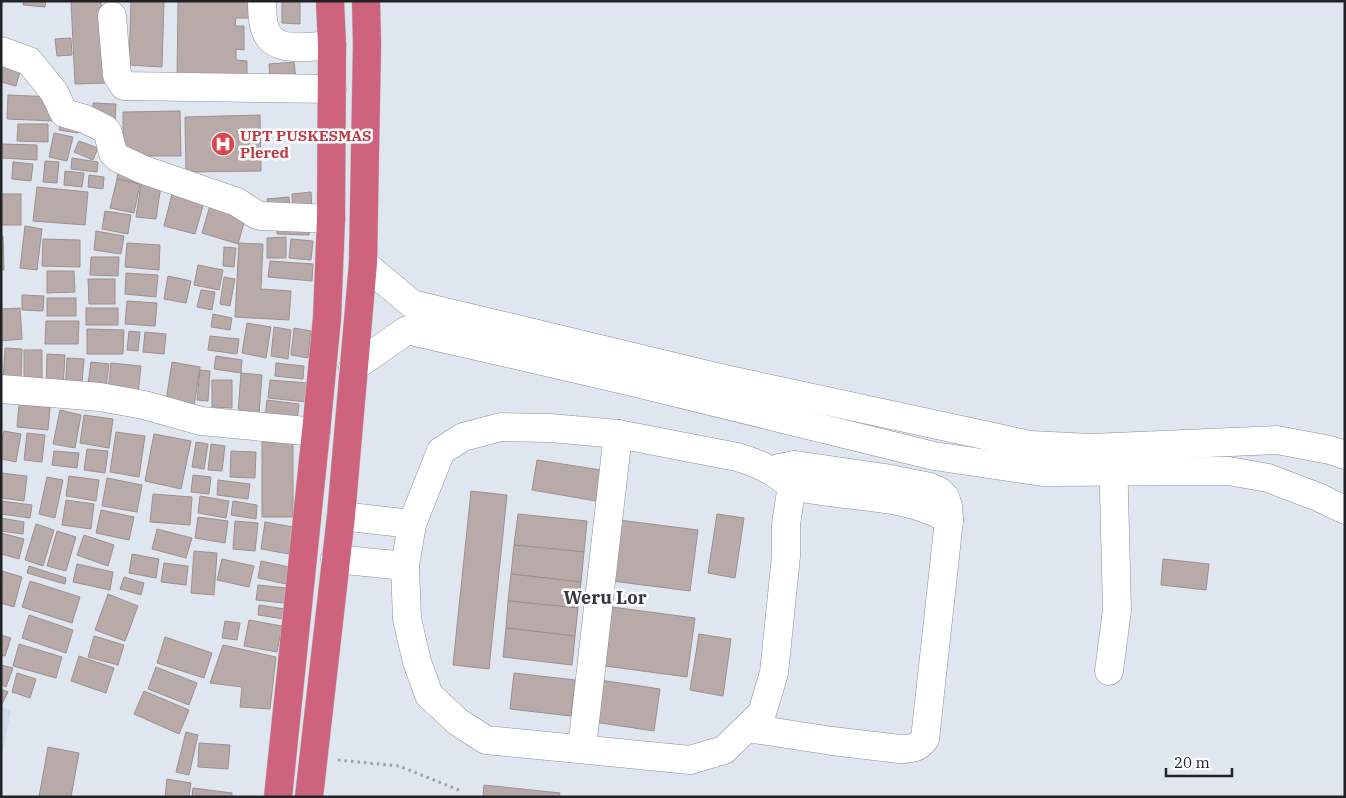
<svg xmlns="http://www.w3.org/2000/svg" width="1346" height="798" viewBox="0 0 1346 798" font-family="'IBM Plex Serif',serif">
<style>
.built{fill:#d0dcec}
.building{fill:#b8aaa8;stroke:#9d908e}
.lines{fill:none;stroke-linecap:round;stroke-linejoin:round}
.minor-casing{stroke:#899099;stroke-width:29}
.highway-casing{stroke:#c5c6c7;stroke-width:29}
.path{stroke:#9ba0a8;stroke-width:3;stroke-dasharray:2.5 4;stroke-linecap:butt}
.minor{stroke:#fff;stroke-width:28}
.highway{stroke:#cd637c;stroke-width:28}
.labels{text-anchor:middle;dominant-baseline:central;stroke-width:5;stroke-linejoin:round;paint-order:stroke}
.health-label{font-size:15px;font-weight:bold;fill:#be3a42;stroke:#fff;text-anchor:start}
.quarter-label{font-size:18px;font-weight:bold;fill:#343a42;stroke:#fff}
</style>
<rect width="100%" height="100%" fill="#dfe6f0"/>
<path class="built" d="M1,706L11,711L1,760Z"/>
<g class="building">
<path d="M24,1H46L45,7L23,5Z"/>
<path d="M71,1H101L105,83L75,84Z"/>
<path d="M131,1H164L162,67L129,65Z"/>
<path d="M178,1H254V18H236L235,26H244V50L236,49V60L247,61V83H177Z"/>
<path d="M282,1H300V24L282,23Z"/>
<path d="M71,38L72,55L57,56L55,39Z"/>
<path d="M1,53L23,60L16,86L1,82Z"/>
<path d="M294,62L296,79L270,81L269,64Z"/>
<path d="M8,95L55,97L54,121L7,119Z"/>
<path d="M93,103L116,104L115,122H92Z"/>
<path d="M180,111L181,156H123V112Z"/>
<path d="M260,115L261,171L186,172L185,117Z"/>
<path d="M61,116L81,119L78,133L59,130Z"/>
<path d="M18,124H48V142L17,141Z"/>
<path d="M54,133L73,137L67,161L49,157Z"/>
<path d="M79,141L98,148L93,160L74,152Z"/>
<path d="M1,144L37,145V160L1,158Z"/>
<path d="M72,158L98,162L97,172L71,169Z"/>
<path d="M45,161L59,162L57,183L43,182Z"/>
<path d="M13,162L33,164L31,181L12,179Z"/>
<path d="M119,165L143,170L140,184L117,179Z"/>
<path d="M65,171L84,173L82,187L64,185Z"/>
<path d="M89,175L104,177L103,189L88,187Z"/>
<path d="M117,179L140,184L134,213L110,208Z"/>
<path d="M141,184L161,186L156,219L136,217Z"/>
<path d="M174,186L206,195L195,234L164,226Z"/>
<path d="M37,187L88,192L85,225L33,221Z"/>
<path d="M311,192L312,215L293,216L292,194Z"/>
<rect x="1" y="194" width="20" height="31"/>
<path d="M289,197L290,211L269,213L267,199Z"/>
<path d="M211,202L247,212L238,244L202,233Z"/>
<path d="M105,211L131,215L128,234L102,229Z"/>
<path d="M277,219L310,220L309,235L277,234Z"/>
<path d="M25,226L42,229L37,270L20,268Z"/>
<path d="M96,231L124,236L121,254L94,250Z"/>
<path d="M1,236H3L4,270H1Z"/>
<path d="M286,237V258H267V238Z"/>
<path d="M43,239L80,240V267L42,266Z"/>
<path d="M291,239L313,241L311,260L289,258Z"/>
<path d="M127,243L160,245L159,270L125,267Z"/>
<path d="M239,243L263,244L261,289L291,291L289,320L235,317Z"/>
<path d="M224,247L236,248L234,267L223,266Z"/>
<path d="M91,257H119L118,276L90,275Z"/>
<path d="M270,261L313,264L312,281L268,277Z"/>
<path d="M198,265L223,270L219,290L194,285Z"/>
<path d="M47,271H74L75,292L47,293Z"/>
<path d="M126,273L158,275L156,297L125,294Z"/>
<path d="M168,276L191,281L186,303L164,299Z"/>
<path d="M224,277L235,279L230,306L220,304Z"/>
<path d="M88,279H115V304H89Z"/>
<path d="M201,290L215,292L212,310L197,307Z"/>
<path d="M22,295L44,296L43,311L22,310Z"/>
<rect x="47" y="298" width="29" height="18"/>
<path d="M127,301L157,303L155,326L125,324Z"/>
<path d="M20,308L22,339L1,341V309Z"/>
<rect x="86" y="308" width="32" height="17"/>
<path d="M213,314L232,318L230,330L211,327Z"/>
<path d="M46,321H79L78,344H45Z"/>
<path d="M247,323L271,327L266,358L242,353Z"/>
<path d="M274,327L291,330L288,359L271,356Z"/>
<path d="M294,328L311,331L308,358L291,355Z"/>
<path d="M87,329L124,330L123,354H87Z"/>
<path d="M129,331L140,332L138,351L127,350Z"/>
<path d="M145,332L166,334L164,354L143,352Z"/>
<path d="M210,336L239,339L237,354L208,350Z"/>
<path d="M5,348L22,349L21,384L3,383Z"/>
<path d="M24,350H42V387L24,386Z"/>
<path d="M47,354L65,355L63,388H46Z"/>
<path d="M216,356L242,360L241,373L214,369Z"/>
<path d="M67,358L84,359L81,394L65,393Z"/>
<path d="M91,362L109,364L105,395L87,392Z"/>
<path d="M172,362L200,367L194,406L166,401Z"/>
<path d="M111,363L141,366L138,394L108,391Z"/>
<path d="M276,363L304,366L303,379L275,376Z"/>
<path d="M200,370L210,371L208,401L197,400Z"/>
<path d="M241,373L262,375L259,414L238,413Z"/>
<path d="M212,380H232V408L212,407Z"/>
<path d="M270,380L308,383L307,402L268,398Z"/>
<path d="M267,400L299,404L297,421L265,417Z"/>
<path d="M19,404L50,407L48,430L17,427Z"/>
<path d="M60,410L81,415L75,448L53,444Z"/>
<path d="M84,415L113,419L109,448L80,443Z"/>
<path d="M4,431L21,434L16,462L1,459V443Z"/>
<path d="M116,432L145,436L139,477L110,472Z"/>
<path d="M27,433L45,435L42,462L24,460Z"/>
<path d="M154,434L191,441L181,489L145,481Z"/>
<path d="M196,442L208,444L204,469L192,467Z"/>
<rect x="262" y="442" width="31" height="75"/>
<path d="M211,444L225,446L222,471L208,470Z"/>
<path d="M87,449L108,451L105,473L84,470Z"/>
<path d="M54,451L79,453L77,468L52,465Z"/>
<path d="M231,451L256,452L255,478L230,477Z"/>
<path d="M537,460L601,470L596,501L532,490Z"/>
<path d="M1,473L27,476L24,501L1,498Z"/>
<path d="M193,475L211,477L209,494L191,492Z"/>
<path d="M69,476L99,480L96,501L66,496Z"/>
<path d="M47,477L63,480L55,518L39,514Z"/>
<path d="M107,478L142,485L137,512L102,506Z"/>
<path d="M218,480L250,484L248,499L217,495Z"/>
<path d="M471,491L507,495L489,669L453,665Z"/>
<path d="M153,494L192,497L190,525L150,522Z"/>
<path d="M200,496L229,501L226,518L198,513Z"/>
<path d="M66,500L94,504L91,529L62,525Z"/>
<path d="M1,501L32,505L30,518L1,514Z"/>
<path d="M233,501L257,505L256,519L231,515Z"/>
<path d="M101,510L134,517L129,540L96,533Z"/>
<path d="M518,514L587,521L584,552L514,545Z"/>
<path d="M717,514L744,518L735,578L708,573Z"/>
<path d="M198,517L228,521L225,543L195,538Z"/>
<path d="M1,518L24,522L23,534L1,531Z"/>
<path d="M619,520L698,530L690,591L612,581Z"/>
<path d="M235,521L258,523L255,551L233,549Z"/>
<path d="M265,522L293,527L289,554L261,549Z"/>
<path d="M36,524L54,530L43,566L25,560Z"/>
<path d="M157,529L192,538L186,558L152,549Z"/>
<path d="M57,531L76,537L66,571L47,566Z"/>
<path d="M1,533L24,539L19,559L1,554Z"/>
<path d="M84,535L114,545L108,566L77,555Z"/>
<path d="M514,545L584,552L581,582L511,574Z"/>
<path d="M194,551L217,553L214,595L191,593Z"/>
<path d="M132,554L159,559L156,578L129,573Z"/>
<path d="M222,559L254,566L249,587L217,580Z"/>
<path d="M1163,559L1209,564L1206,590L1161,585Z"/>
<path d="M261,561L289,567L286,584L258,578Z"/>
<path d="M164,563L188,566L186,585L161,582Z"/>
<path d="M77,564L113,572L110,590L73,582Z"/>
<path d="M29,566L66,578L65,584L27,573Z"/>
<path d="M2,571L22,577L14,607L1,603Z"/>
<path d="M511,574L581,582L578,608L508,601Z"/>
<path d="M124,577L144,583L141,595L120,589Z"/>
<path d="M30,581L80,597L72,623L22,607Z"/>
<path d="M258,585L286,588L284,603L256,600Z"/>
<path d="M108,594L138,606L125,641L95,630Z"/>
<path d="M508,601L578,608L575,636L506,628Z"/>
<path d="M259,605L285,609L284,619L258,615Z"/>
<path d="M612,607L695,618L687,677L605,666Z"/>
<path d="M29,615L73,630L66,653L22,638Z"/>
<path d="M249,620L282,626L277,652L244,646Z"/>
<path d="M225,621L240,623L237,640L222,638Z"/>
<path d="M506,628L575,636L572,665L503,657Z"/>
<path d="M699,634L731,639L723,696L690,690Z"/>
<path d="M1,635L11,638L5,656L1,655Z"/>
<path d="M94,636L124,645L118,665L88,657Z"/>
<path d="M165,637L212,653L204,678L157,663Z"/>
<path d="M19,644L62,657L56,678L13,666Z"/>
<path d="M223,645L276,657L270,709L240,707L242,687L210,683Z"/>
<path d="M79,656L114,668L106,693L71,681Z"/>
<path d="M1,665L13,668L6,687L1,685Z"/>
<path d="M156,667L197,683L189,705L148,689Z"/>
<path d="M17,673L36,679L30,698L12,692Z"/>
<path d="M514,673L575,680L571,716L510,709Z"/>
<path d="M600,680L660,689L654,731L594,722Z"/>
<path d="M1,689L8,692L2,704H1Z"/>
<path d="M144,691L189,710L179,734L134,714Z"/>
<path d="M186,732L198,735L189,775L176,772Z"/>
<path d="M199,743L230,745L228,769L198,767Z"/>
<path d="M48,747L79,753L71,797H39Z"/>
<path d="M167,779L191,783L189,797H165Z"/>
<path d="M484,785L560,793L559,797H483Z"/>
<path d="M193,788L232,793V797H192Z"/>
</g>
<g class="lines">
<g class="minor-casing">
<g id="minor">
<path d="M262,1C262,9 262,17 264,25C270,56 310,46 332,45"/>
<path d="M112,16L117,75L124,86L332,89"/>
<path d="M1,51L29,61L54,92L64,113L85,119L105,129L108,133L113,153L118,158L144,170L237,202L257,215L262,216L331,219"/>
<path d="M363,263L412,304L725,379L1030,445L1091,448L1277,440L1330,450L1345,455"/>
<path d="M353,368L407,330L633,382L934,456L1043,472L1229,471L1268,478L1318,497L1345,510"/>
<path d="M1,389L100,397L144,405L201,421L316,432"/>
<path d="M795,465L786,524V556L774,673L762,713L724,750L690,760L486,740L458,722L429,695L417,662L407,619L405,566L412,524L441,451L463,437L501,427L550,428L618,434L737,457C748,460 759,464 769,470C778,474 786,483 795,486C845,499 904,492 949,520"/>
<path d="M341,516L412,524"/>
<path d="M335,559L405,566"/>
<path d="M1109,671L1117,610L1113,453"/>
<path d="M748,728L832,741L900,749C912,749 918,748 925,739L949,520L948,506L945,497L939,491L930,487L885,478L795,465L779,468"/>
<path d="M582,748L618,434"/>
</g>
</g>
<g class="highway-casing">
<g id="highway">
<path d="M278,797L316,432L327,318L331,219L332,45L330,1"/>
<path d="M309,797L341,516L363,263L367,44L366,1"/>
</g>
</g>
<path class="path" d="M338,760L399,766L459,790"/>
<use href="#minor" class="minor"/>
<use href="#highway" class="highway"/>
</g>
<defs>
<g id="hospital-disc" transform="scale(1.25)"><circle r="9.5" fill="#e0444e" stroke="#fff"/><path d="M-5-5h3v3.5h4V-5h3V5h-3V1.5h-4V5h-3Z" fill="#fff"/></g>
</defs>
<g fill-rule="evenodd">
<use href="#hospital-disc" x="223" y="144"/>
</g>
<g class="labels">
<g class="health-label">
<text x="240" y="135">UPT PUSKESMAS<tspan x="240" dy="17">Plered</tspan></text>
</g>
<g class="quarter-label">
<text x="605" y="597">Weru Lor</text>
</g>
</g>
<rect width="1346" height="798" fill="none" stroke="#202326" stroke-width="5"/>
<path d="M1166 768v8h66v-8" fill="none" stroke="#202326" stroke-width="2.5"/>
<text x="1174" y="768" font-size="15" fill="#202326" stroke="#ffffff" stroke-width="4" paint-order="stroke">20 m</text>
</svg>
